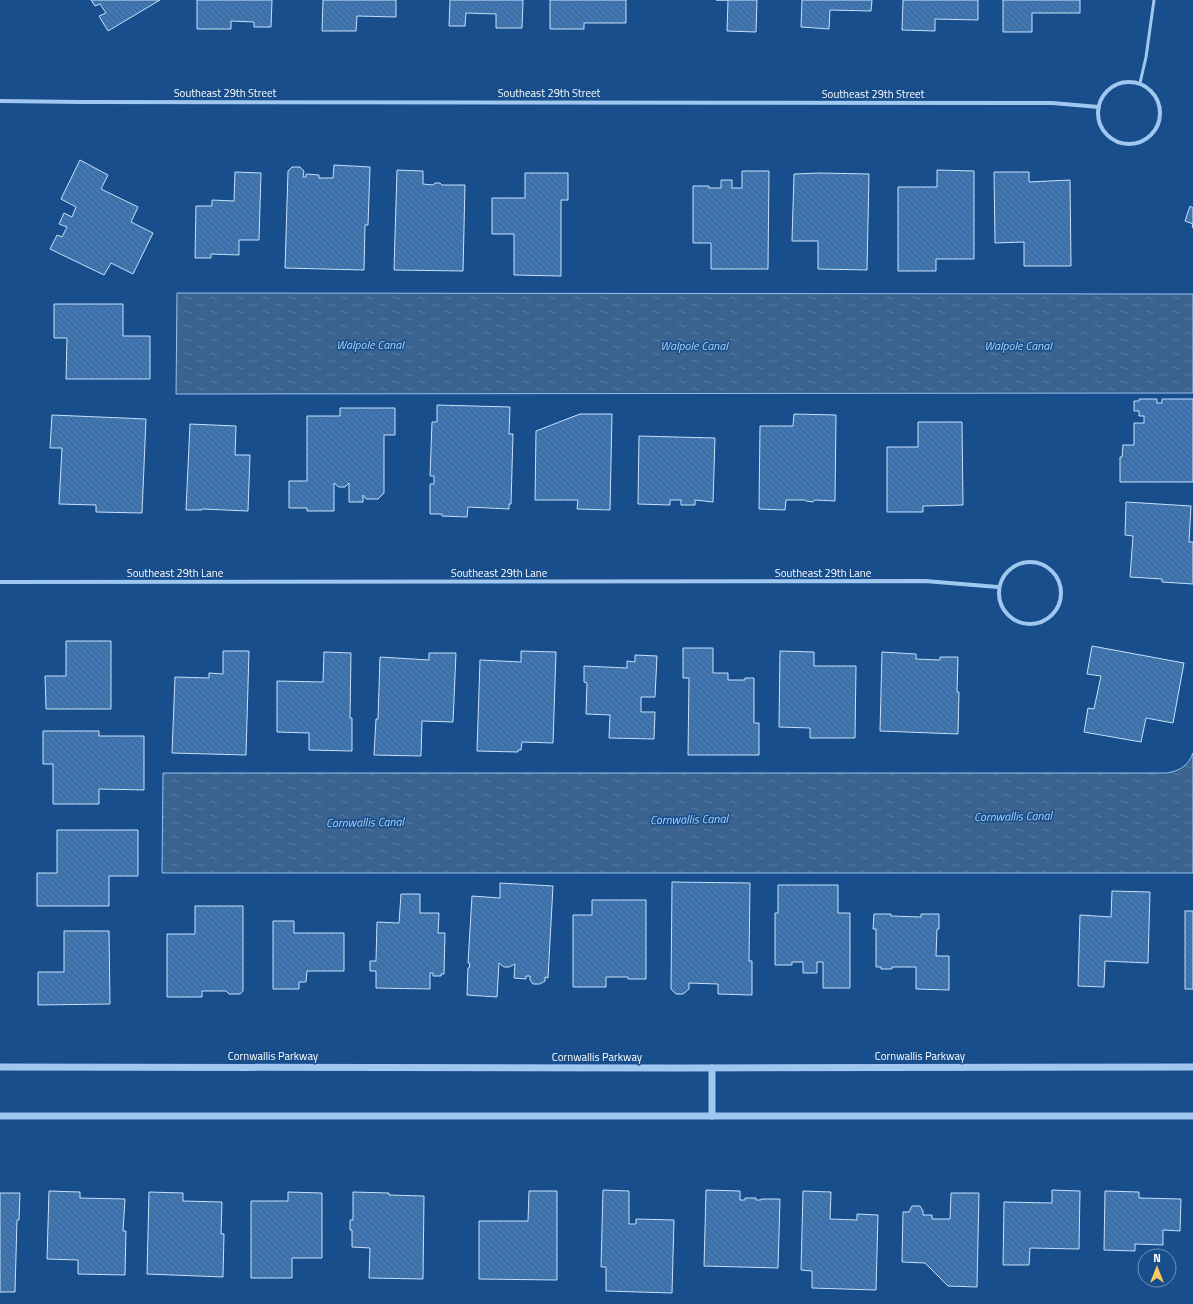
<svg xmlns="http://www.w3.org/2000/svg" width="1193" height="1304" viewBox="0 0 1193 1304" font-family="'Titillium Web',sans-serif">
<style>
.water{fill:url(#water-ripples);stroke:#92c2f1}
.building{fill:url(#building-back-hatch);stroke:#c6e0fb}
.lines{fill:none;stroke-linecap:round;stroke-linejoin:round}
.service{stroke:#a0c7ef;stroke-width:3}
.minor{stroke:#a0c7ef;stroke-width:4}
.tertiary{stroke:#a0c7ef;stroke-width:7}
.labels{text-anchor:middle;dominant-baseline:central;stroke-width:3;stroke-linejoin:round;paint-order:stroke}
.street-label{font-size:11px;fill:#fff;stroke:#174e8b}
.water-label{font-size:12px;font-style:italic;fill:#acd1f6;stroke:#174e8b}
</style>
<defs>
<pattern id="water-ripples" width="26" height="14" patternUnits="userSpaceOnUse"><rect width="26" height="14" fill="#3a6390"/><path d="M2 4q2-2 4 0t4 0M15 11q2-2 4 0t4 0" fill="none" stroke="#587aa1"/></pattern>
<pattern id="building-back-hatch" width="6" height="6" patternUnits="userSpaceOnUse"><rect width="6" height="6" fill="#3f77b4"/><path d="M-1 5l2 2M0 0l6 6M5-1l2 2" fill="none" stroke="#466280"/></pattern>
</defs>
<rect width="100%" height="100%" fill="#174e8b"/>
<g class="water">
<path d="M177,293L1193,294V393L176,394Z"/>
<path d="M1193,753V873H162L163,773H1166C1180,771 1188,766 1193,753Z"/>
</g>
<g class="building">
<path d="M91,0H160L108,31L99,16L106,13L100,4L95,6Z"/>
<path d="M197,0H272L271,27H254V22L231,21V29H197Z"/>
<path d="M323,0H396V17L357,16L356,31H322Z"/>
<path d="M450,0H523L522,28H496V14L466,13L465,26H449Z"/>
<path d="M550,0H626V23H584V29H550Z"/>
<path d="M716,0H757L756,32L727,31L728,0Z"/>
<path d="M802,0H872L871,11L830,10L829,29L801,27Z"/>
<path d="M903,0H978V20L935,19V31L902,30Z"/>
<path d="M1003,0H1080V13H1032V32H1003Z"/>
<path d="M80,160L108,175L101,189L138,207L131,222L153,233L133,274L111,263L104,275L50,249L57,235L62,237L67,227L59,224L64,213L72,217L76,207L61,199Z"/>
<path d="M334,165L370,167L368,225H365L364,270L285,268L288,171L292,167H300L304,171L303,177H306V174L319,175V178H333Z"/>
<path d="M397,170L423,171V184L433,185L435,183H440L442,185H465L463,271L394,270Z"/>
<path d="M937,170L974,171V259H936V271H898V187H937Z"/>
<path d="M742,171H769L768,269H711V243H693V186H709V188H721V180H732V188H742Z"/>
<path d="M235,172L261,173L259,240H239V255L211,254V258H195L196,206H212V200L234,201Z"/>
<path d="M994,172H1029V182L1070,180L1071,266H1024V242L995,243Z"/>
<path d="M525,173H568V200H561V276L514,275V234H492V198H525Z"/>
<path d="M820,173L869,174L867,270L818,269V241H792L794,174Z"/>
<path d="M1190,206L1193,208V228L1192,227L1193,224L1185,221Z"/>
<path d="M54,304H123V336H150V379H66L67,338H54Z"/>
<path d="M1139,399H1157V403H1162V399H1193V482H1120V457H1122L1123,445H1134V423H1144V416H1139V411H1134V401H1139Z"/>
<path d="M437,405L510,407L509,434H513L511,504H509V509L468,507L467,517L442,516V514H430V484H434V476H430L432,422H437Z"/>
<path d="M340,408H395V435H384V493L378,499H366L363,495V502H349V483L345,487H339L334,483V511H307V508H289V481H307V416H340Z"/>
<path d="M580,414H612L610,510L577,509L578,500H535L536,431Z"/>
<path d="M794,414L836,415L835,501L815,500L813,502L806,501L805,500H786L785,510L759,509L760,426H793Z"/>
<path d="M52,415L146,419L142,513L96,512V505L59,504L62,448H50Z"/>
<path d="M918,422H962L963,505L923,506V512H887V447H918Z"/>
<path d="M190,424L236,426L235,455H250L248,511L202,509V510H186Z"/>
<path d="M639,436L715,438L713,502L695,500V505H681V500H670V505L638,504Z"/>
<path d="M1126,502L1191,506L1189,542H1193V584L1162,582V579L1130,577L1133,536L1125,535Z"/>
<path d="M66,641H111V709H46L45,676H66Z"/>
<path d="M1092,646L1184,663L1173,723L1146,718L1141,742L1084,732L1088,708L1094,709L1101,676L1087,674Z"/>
<path d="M683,648H713V673H728V680H745V678H754V723H759V755H688L689,678H683Z"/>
<path d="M223,651H249L246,755L172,753L175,677L209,678V673L223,674Z"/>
<path d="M521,651L556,652L553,743L522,742L521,750H518V752L477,751L480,660L521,662Z"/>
<path d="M780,651L814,652V666H856L855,738H810V728L779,727Z"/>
<path d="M324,652L351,653L350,718H352V751L309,750V733L277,732V681L323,682Z"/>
<path d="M882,652L916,654V659L940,660V657H958L957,692H959L958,734L880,731Z"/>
<path d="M429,653H456L453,722L422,721L421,756L374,755L376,719H378L380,657L429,660Z"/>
<path d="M635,655L657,656L655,697H641V712H655L654,739L609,738L610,715L586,714L587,683L584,682V666L627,668V661L635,662Z"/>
<path d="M43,731H99V736H144V790L99,789V804H53V764H43Z"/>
<path d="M57,830H138V876H109V906H37V873H57Z"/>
<path d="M672,882L750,883L749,961H752V995L718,994V984L689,983V989L683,994H676L671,989Z"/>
<path d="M500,883L553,886L548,978L545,977V981L540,984H533L530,980V976H526V979L514,978L515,964L509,967H504L499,963L497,997L467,995L468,968H469L470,963H468L472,896L500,898Z"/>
<path d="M778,885H838V913H850V988H823V962H817V973H803V962H792V965H775V913H778Z"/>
<path d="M1112,891L1150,892L1148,963L1105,961L1104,987L1078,986L1080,915L1111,917Z"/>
<path d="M401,894H420V913H439L438,933H445L444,974H441V976H433V973H430V989L376,988V971H370V961H376L377,922L399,923Z"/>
<path d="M592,900H646V979H628V977H606V987H573V915H592Z"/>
<path d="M195,906H243V991L240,994H229L226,991H202V997H167V934H195Z"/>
<rect x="1185" y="911" width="8" height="78"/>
<path d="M874,914H891V916L921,917V914H939V929H937L936,956H949V990L916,989V967H892V969H881V967H876V929H873Z"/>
<path d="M273,921H294V933H344V971H307L306,982H299V989H273Z"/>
<path d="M64,931H109L110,1004L38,1005V972H64Z"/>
<path d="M603,1190L629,1191V1224H636V1219L674,1220L672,1293L606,1291V1267H601Z"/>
<path d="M706,1190L740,1191V1200H745V1198H756V1200H761V1199H780L778,1268L704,1266Z"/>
<path d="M1052,1190L1080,1191L1079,1249L1030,1248L1029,1265H1003L1004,1202L1052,1203Z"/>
<path d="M49,1191L80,1192V1198L125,1199L123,1231H126L125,1275L78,1274V1260L47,1259Z"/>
<path d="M529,1191H557V1280L479,1279V1221H528Z"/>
<path d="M803,1191L831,1192L830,1219L857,1220V1214L878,1215L876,1290L812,1288V1271L801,1270Z"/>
<path d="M1105,1191L1139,1192V1198L1181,1199L1180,1231L1163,1230V1245L1135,1244V1251L1104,1250Z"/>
<path d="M149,1192L183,1193V1201L222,1202L221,1234H224L223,1277L147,1274Z"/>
<path d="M288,1192L322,1193V1258H292V1278H251V1201H288Z"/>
<path d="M353,1192L389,1193V1195L424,1196L423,1279L369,1278L370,1248L352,1247V1230H350V1220H353Z"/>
<path d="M0,1193H20L19,1220H17L15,1292H0Z"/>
<path d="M951,1193H979L977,1287L948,1286L925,1263L902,1262L903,1212H909L912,1206H920L923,1211V1215H932V1219H950Z"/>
</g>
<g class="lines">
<path class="service" d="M1140,83L1146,57L1154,0"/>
<g class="minor">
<circle cx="1129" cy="113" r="31"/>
<path d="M0,101L80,102L1052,103L1099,107"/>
<circle cx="1030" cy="593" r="31"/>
<path d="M0,582L925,581L998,587"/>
</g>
<g class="tertiary">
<path d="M0,1067L681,1068L1193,1067"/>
<path d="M712,1068V1116"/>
<path d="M0,1116H1193"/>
</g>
</g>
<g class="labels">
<g class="street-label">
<text x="225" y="93">Southeast 29th Street</text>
<text x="549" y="93">Southeast 29th Street</text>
<text x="873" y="94">Southeast 29th Street</text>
<text x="175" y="573">Southeast 29th Lane</text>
<text x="499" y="573">Southeast 29th Lane</text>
<text x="823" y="573">Southeast 29th Lane</text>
<text x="273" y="1056">Cornwallis Parkway</text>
<text x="920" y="1056">Cornwallis Parkway</text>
<text x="597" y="1057">Cornwallis Parkway</text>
</g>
<g class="water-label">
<text x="370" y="344">Walpole Canal</text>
<text x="694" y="345">Walpole Canal</text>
<text x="1018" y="345">Walpole Canal</text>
<text transform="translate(1013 816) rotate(-1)">Cornwallis Canal</text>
<text transform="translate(689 819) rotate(-1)">Cornwallis Canal</text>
<text transform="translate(365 822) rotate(-1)">Cornwallis Canal</text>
</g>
</g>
<g transform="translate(1157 1268)"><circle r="19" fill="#174e8b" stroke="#7495b9"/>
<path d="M0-3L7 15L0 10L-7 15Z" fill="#ffca5d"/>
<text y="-6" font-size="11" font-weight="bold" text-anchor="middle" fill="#ffffff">N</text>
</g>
</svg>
